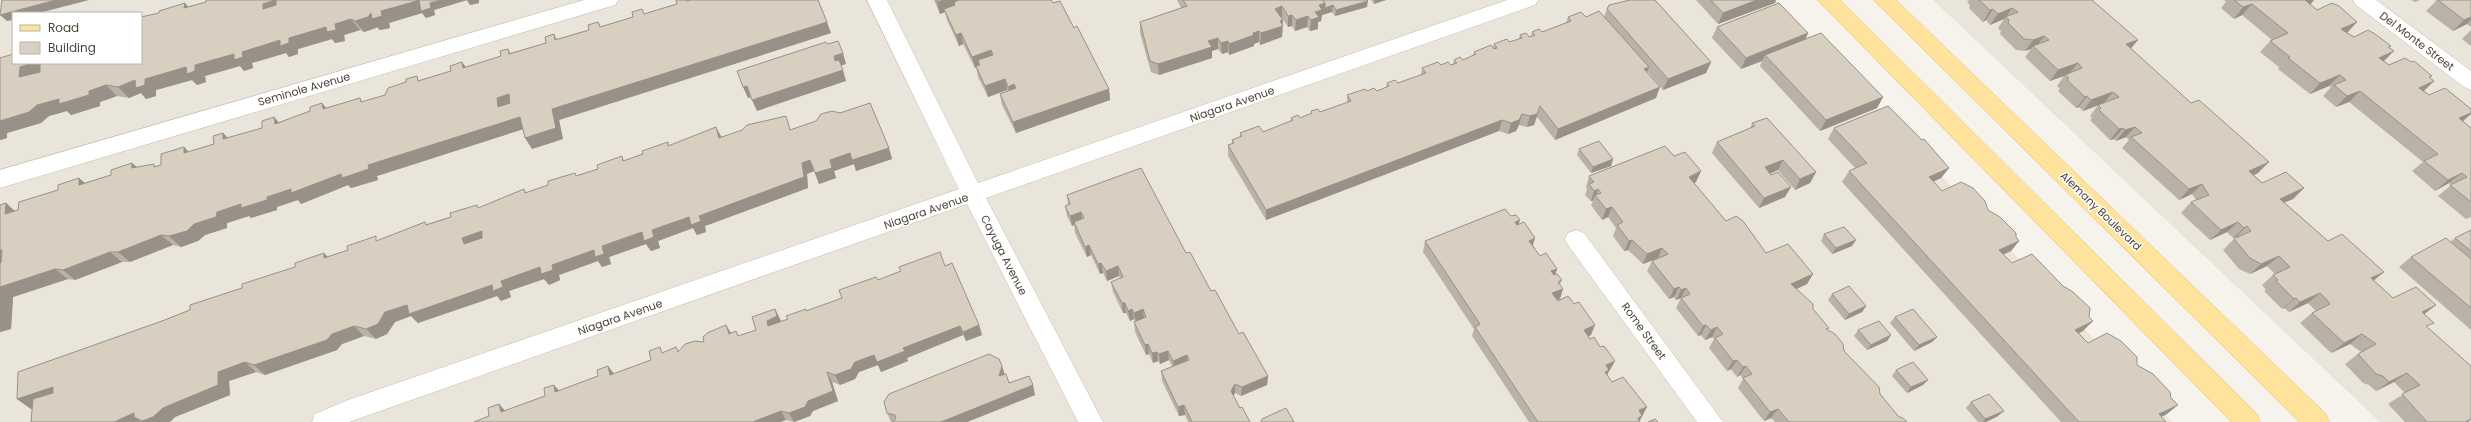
<svg xmlns="http://www.w3.org/2000/svg" width="2471" height="422" viewBox="0 0 2471 422" font-family="Poppins,sans-serif">
<style>
.residential{fill:#eae5da;fill-rule:evenodd}
.lines{fill:none;stroke-linecap:round;stroke-linejoin:round}
.street-casing{stroke:#c2bbae;stroke-width:1}
.primary-casing{stroke:#e6c16a;stroke-width:1}
.street{fill:#fff;fill-rule:evenodd}
.primary{fill:#ffe39c;fill-rule:evenodd}
.wall{fill:#bab2a6}
.shaded-wall{fill:#979187}
.building{fill:#d8cfc1;stroke:#979187;fill-rule:evenodd}
.labels{text-anchor:middle;dominant-baseline:central;stroke-width:3;stroke-linejoin:round;paint-order:stroke}
.street-label{font-size:11px;fill:#4b4439;stroke:#fff}
</style>
<rect width="100%" height="100%" fill="#f6f3ec"/>
<g class="residential">
<path d="M0,0H1776L2172,422H0ZM13,13H141V63H13Z"/>
<path d="M1933,0H2471V422H2380Z"/>
</g>
<g class="lines">
<g class="street-casing">
<g id="street">
<path d="M584,0H618L615,5L0,188V170Z"/>
<path d="M867,0H887L978,183L1507,0H1538L1535,5L986,198L1103,422H1078L967,204L349,422H312L315,414L348,400L959,189Z"/>
<path d="M2353,0H2376L2471,71V90L2464,87L2356,5Z"/>
<path d="M1576,230L1584,233L1723,422H1697L1568,245L1565,239L1568,233Z"/>
</g>
</g>
<g class="primary-casing">
<g id="primary">
<path d="M1818,0H1840L2257,414L2260,422H2232Z"/>
<path d="M1874,0H1896L2326,414L2329,422H2300Z"/>
</g>
</g>
<use href="#street" class="street"/>
<use href="#primary" class="primary"/>
</g>
<g class="wall">
<path d="M206,0H479V3L470,5L467,0L434,10L435,15L426,18L422,13L389,23L390,28L380,30L377,27L376,28L364,32L360,30L344,35L345,41L335,43L332,39L298,49V54L289,57L286,53L252,63L253,68L244,71L240,66L205,76L206,82L197,85L192,80L156,90V96L146,99L141,93L129,98L117,96L100,102V106L71,115L67,111L49,116L41,123L7,133V138L0,140V58L13,63L159,13L185,3L188,7L206,2Z"/>
<path d="M934,0H1051L1109,89L1110,100L1016,133L1002,105L1000,94L1007,91V90L988,97L978,77L976,67L975,68L963,44L959,46L947,20L945,12L940,14Z"/>
<path d="M1177,0H1367V7L1335,16L1332,12L1322,15L1321,21L1318,22V29L1310,31L1307,27L1295,31L1292,26L1288,27L1282,18H1281L1283,20L1282,37L1260,45L1259,42L1254,44V46L1229,55L1228,52L1222,54L1218,49L1212,51V58L1159,75L1151,72L1140,33V22L1181,8Z"/>
<path d="M1371,0H1386L1374,4Z"/>
<path d="M1628,0H1655L1711,62L1706,73L1663,90L1647,71V72L1656,98L1555,140L1537,117L1534,125L1527,127L1519,125L1516,131L1508,134L1499,131L1266,220L1228,156V145L1232,144V140L1240,137V133L1263,132L1291,121V118H1300L1311,114V111L1320,112L1347,103V95L1367,91H1377L1386,87L1387,83H1398L1421,75L1422,68L1441,65H1451L1453,64L1454,60H1463L1473,55L1474,52L1493,48L1494,44L1509,42L1519,39L1520,35L1529,37H1531L1532,32H1542L1566,23L1568,17H1604L1607,9Z"/>
<path d="M1696,0H1776L1775,3L1718,24Z"/>
<path d="M1969,0H2092L2131,48L2258,173L2254,175L2262,183L2304,188L2293,199L2284,202L2328,241L2393,298L2436,305L2424,314L2427,327L2468,422H2405L2388,404L2405,393L2394,382L2376,391L2369,385L2363,383L2345,364L2358,354L2361,352L2350,344L2331,353L2300,323L2312,313L2316,311L2308,303L2289,312L2284,308L2282,309L2264,291L2266,290L2262,285L2273,275L2275,274L2267,266L2250,274L2239,269L2223,250L2234,239L2237,238L2236,237L2233,238L2227,232L2210,240L2181,213L2191,202L2196,200L2192,194L2179,200L2122,148L2129,140L2126,137L2116,141L2114,139L2110,140L2090,120L2092,118L2090,116L2098,105L2104,103L2083,111L2079,107L2076,108L2058,91L2060,89L2057,86L2064,76L2050,81L2025,57L2031,49L2025,51L2016,50L2000,34L2001,31L1998,28L2004,19L1990,25L1986,20L1983,22L1969,8L1970,5L1967,2Z"/>
<path d="M2224,0H2314L2310,4L2317,10L2357,22L2347,33L2354,37L2389,47L2384,61L2389,65L2430,78L2434,81L2423,91L2429,95L2471,109V114L2462,121L2471,128V217L2466,219L2438,196L2451,185L2449,183L2435,191L2412,171L2423,162L2349,102L2336,107L2323,96L2331,87L2329,86L2310,94L2278,69L2279,67L2260,52L2270,41L2272,40L2242,15L2234,19L2221,8L2226,2Z"/>
<path d="M2411,0H2420L2415,2Z"/>
<path d="M2435,0H2471V27L2467,24L2453,31L2426,11L2436,1Z"/>
<path d="M687,1L831,33L559,120L563,139L532,149L523,129L377,176L378,180L351,188L348,185L301,204L298,200L277,207V210L251,218L249,216L227,223V228L205,235L198,241L181,247L173,245L130,262H122L75,280L68,279L13,297L11,329L0,332V205L6,203L15,211L58,190L79,178L85,183L111,175L132,163L137,167L157,166L161,165L184,147L188,152L214,144L223,133L228,138L262,128L274,117L279,123L310,111L322,103L326,108L360,98L363,102L385,95L420,80L451,71L462,62L466,68L501,56L508,49L511,53L546,43L554,34L557,39L589,30L598,22L601,27Z"/>
<path d="M1717,27L1806,39L1883,97L1877,108L1820,131L1760,66L1762,61L1741,69L1712,38Z"/>
<path d="M2471,30V46L2462,39Z"/>
<path d="M1752,123L1816,172L1810,183L1795,190L1778,170L1770,174L1785,197L1759,208L1712,153L1717,142L1750,129Z"/>
<path d="M1834,128L1949,168L1941,178L1933,182L1942,191L1988,210L2019,241L2011,251L2003,255L2083,331L2079,333L2088,343L2137,365L2167,414L2161,417L2166,422H2061L1842,182L1849,171L1855,168L1828,139Z"/>
<path d="M791,129L889,148L892,159L856,171L854,164L834,171L836,178L819,184L814,171L807,174L808,188L705,226L706,232L697,235L693,228L658,241L660,248L651,251L646,244L609,257L611,264L602,267L598,261L559,275L560,280L549,285L544,279L509,291L511,297L501,301L497,296L418,323L411,316L395,322L387,334L376,339L364,336L342,344L337,350L265,375L256,372L229,381L230,395L175,417L170,422H31L32,408L31,409L17,399L162,321L242,288L295,267L324,253L328,257L379,240L425,222L427,224L479,208L524,189L526,193L598,169L622,156L624,161L643,154L668,142L669,146L721,137Z"/>
<path d="M1579,149L1613,159L1611,166L1591,173L1577,155Z"/>
<path d="M1589,176L1696,182L1694,183L1726,221L1766,253L1813,274L1807,284L1797,289L1813,309L1827,330L1898,416L1907,422H1775L1771,418L1764,421L1738,388L1743,379L1740,375L1737,377L1731,369L1727,371L1709,348L1714,339L1712,337L1705,340L1701,335L1698,336L1676,308L1681,298L1676,300L1674,297L1669,299L1647,271L1652,261L1658,258L1643,264L1628,250L1624,251L1613,236L1616,228L1608,217L1602,220L1591,205L1593,201H1591L1585,195L1587,189L1586,187Z"/>
<path d="M1067,195L1186,253L1239,334L1268,376L1267,385L1241,396L1235,393L1233,396L1240,408L1250,422H1188L1185,415L1179,416L1162,381L1161,371L1172,367L1169,360L1160,364L1158,361L1153,363L1149,354L1146,355L1135,332L1134,322H1135L1134,319L1130,321L1126,313H1123L1113,292L1111,282L1120,278L1119,276L1107,281L1103,273L1100,274L1091,255L1087,257L1075,233L1074,225L1072,226L1067,216L1065,206L1068,205Z"/>
<path d="M1511,216L1519,224L1540,256L1557,269L1555,275L1562,280L1560,284V299L1557,300L1591,335L1588,336L1610,370L1609,371L1607,375L1612,382L1647,407L1639,421L1640,422H1529L1472,336L1474,329L1423,252L1425,241Z"/>
<path d="M2471,230V330L2399,267L2411,257L2450,242L2455,238Z"/>
<path d="M1824,234L1852,246L1832,254L1821,241Z"/>
<path d="M945,266L979,325L982,335L966,341L963,335L907,358L908,361L881,372L878,365L859,372L855,379L840,385L832,382L838,401L813,411L810,416L794,422L786,420L489,416L499,404L505,411L545,396L554,385L559,391L598,376L608,366L614,374L651,360L664,352L679,351L704,342L726,325L731,333L736,331L739,336L756,330L775,309L780,319L781,322L807,311L842,298L878,280Z"/>
<path d="M1832,294L1866,306L1862,312L1845,320L1828,300Z"/>
<path d="M1895,317L1937,337L1932,342L1914,351L1890,323Z"/>
<path d="M1858,330L1891,335L1887,341L1867,350L1854,336Z"/>
<path d="M1002,366L1004,374L1009,383L1035,395L967,422H891L887,413Z"/>
<path d="M1896,370L1923,385L1907,393L1892,376Z"/>
<path d="M1971,402L1998,416L1986,422H1978L1966,408Z"/>
</g>
<g class="shaded-wall">
<path d="M56,0H89L39,13H13V20L7,21L0,15Z"/>
<path d="M275,0H277L285,11L263,9V4Z"/>
<path d="M417,0H479V3L470,5L467,0L434,10L435,15L426,18L422,13L389,23L390,28L380,30L377,27L376,28L364,32L355,21L371,13L381,11Z"/>
<path d="M945,0H958L955,5L954,2L955,9H944L945,12L940,14L937,2Z"/>
<path d="M1375,0H1386L1374,4Z"/>
<path d="M1757,0H1776L1775,3L1718,24L1723,13Z"/>
<path d="M2305,0H2314L2310,5Z"/>
<path d="M1368,1L1367,7L1335,16L1336,10Z"/>
<path d="M185,3L195,15L184,8Z"/>
<path d="M1325,3L1333,5L1332,12L1322,15L1321,21L1318,22V29L1310,31L1311,20L1319,5Z"/>
<path d="M2252,4L2242,15L2234,19L2243,7Z"/>
<path d="M1282,6V18L1275,20V9Z"/>
<path d="M2012,8L2006,17H2005L2004,19L1990,25L1998,14Z"/>
<path d="M1993,9L1986,20L1983,22L1990,10Z"/>
<path d="M1292,15V26L1288,27V16Z"/>
<path d="M1308,16L1307,27L1295,31L1296,20Z"/>
<path d="M2471,17V20L2467,24L2453,31L2464,20Z"/>
<path d="M351,19L360,30L344,35L345,41L335,43L332,39L298,49V54L289,57L286,53L252,63L253,68L244,71L240,66L205,76L206,82L197,85L192,80L156,90V96L146,99L141,93L129,98L118,87L135,80L195,65Z"/>
<path d="M1283,20L1282,37L1260,45L1261,33L1280,21Z"/>
<path d="M827,22L831,33L559,120L563,139L532,149L525,138L552,109Z"/>
<path d="M2357,22L2346,34L2341,29Z"/>
<path d="M1259,31V42L1254,44V46L1229,55V44L1253,33Z"/>
<path d="M961,33L963,44L959,46L956,35Z"/>
<path d="M1808,33L1803,45L1765,55L1762,61L1741,69L1746,58Z"/>
<path d="M2044,36L2036,47L2033,46L2031,49L2025,51L2033,40Z"/>
<path d="M1218,38V49L1212,51V58L1159,75L1158,64L1208,41Z"/>
<path d="M2138,40L2129,51L2126,44Z"/>
<path d="M1228,41V52L1222,54L1221,43Z"/>
<path d="M991,50L993,61L978,60L979,66L975,68L972,57Z"/>
<path d="M2394,51L2383,62L2379,58Z"/>
<path d="M843,53L846,64L837,67L834,56Z"/>
<path d="M462,62L470,73L463,68Z"/>
<path d="M1711,62L1706,73L1663,90L1668,79Z"/>
<path d="M32,63H42L52,72L19,77L20,67Z"/>
<path d="M2078,63L2069,74L2065,75L2064,76L2050,81L2058,70Z"/>
<path d="M1649,67L1645,78L1644,69Z"/>
<path d="M843,70L846,81L757,111L752,100Z"/>
<path d="M2340,75L2329,86L2310,94L2320,83Z"/>
<path d="M1005,79L1007,90L988,97L985,86Z"/>
<path d="M2434,81L2423,92L2419,88Z"/>
<path d="M1014,84L1017,95L1011,98L1008,87Z"/>
<path d="M106,85L117,96L100,102V106L71,115L67,111L49,116L41,123L7,133V138L0,140V121L37,105Z"/>
<path d="M747,86L752,97L748,98L743,87Z"/>
<path d="M1660,87L1656,98L1555,140L1558,129Z"/>
<path d="M1109,89L1110,100L1016,133L1013,122Z"/>
<path d="M2360,91L2349,102L2336,107L2347,96Z"/>
<path d="M2113,92L2104,103L2083,111L2091,100Z"/>
<path d="M509,94L516,105L498,107L497,98Z"/>
<path d="M2087,96L2079,107L2076,108L2085,97Z"/>
<path d="M1883,97L1877,108L1820,131L1826,120Z"/>
<path d="M322,103L331,114L323,109Z"/>
<path d="M1540,106L1534,125L1527,127L1530,116Z"/>
<path d="M2471,113V114L2462,122L2459,118Z"/>
<path d="M1522,114L1519,125L1516,131L1508,134L1511,123Z"/>
<path d="M274,117L284,128L275,124Z"/>
<path d="M520,117L527,128L377,176L378,180L351,188L348,185L301,204L298,200L277,207V210L251,218L249,216L227,223V228L205,235L198,241L181,247L169,236L217,212L368,165Z"/>
<path d="M1502,120L1499,131L1266,220V210Z"/>
<path d="M716,127L722,138H719Z"/>
<path d="M2135,127L2126,137L2116,141L2125,130Z"/>
<path d="M2123,128L2114,139L2110,140L2119,129Z"/>
<path d="M223,133L234,144L223,139Z"/>
<path d="M184,147L195,158L184,153Z"/>
<path d="M889,148L892,159L856,171L854,164L834,171L836,178L819,184L815,173L830,160L850,153Z"/>
<path d="M1613,159L1611,166L1591,173L1593,167Z"/>
<path d="M810,160L814,171L807,174L808,188L705,226L706,232L697,235L693,228L658,241L660,248L651,251L646,244L609,257L611,264L602,267L598,261L559,275L560,280L549,285L544,279L509,291L511,297L501,301L497,296L418,323L411,316L395,322L387,334L376,339L366,329L385,312L407,305L501,281L540,267L552,265L642,232L652,230L689,217L699,216L802,163Z"/>
<path d="M1783,160L1778,170L1760,178L1765,167Z"/>
<path d="M2269,162L2258,173L2238,182L2249,171Z"/>
<path d="M132,163L144,174L132,168Z"/>
<path d="M1949,168L1941,178L1921,187L1929,177Z"/>
<path d="M1701,171L1696,182L1684,187L1689,177Z"/>
<path d="M1816,172L1810,183L1795,190L1800,179Z"/>
<path d="M2462,173L2449,183L2435,191L2448,180Z"/>
<path d="M79,178L91,189L79,185Z"/>
<path d="M2202,184L2192,194L2179,200L2189,189Z"/>
<path d="M1791,187L1785,197L1759,208L1764,198Z"/>
<path d="M2304,188L2293,199L2269,209L2280,199Z"/>
<path d="M1598,189L1596,196L1595,195L1593,201H1591L1594,191Z"/>
<path d="M6,203L18,214H5Z"/>
<path d="M1612,207L1608,217L1602,220L1606,209Z"/>
<path d="M1081,212L1082,222H1074V225L1072,226L1070,216Z"/>
<path d="M1520,220L1517,230L1515,222Z"/>
<path d="M2238,222L2227,232L2210,240L2221,230Z"/>
<path d="M2247,226L2236,237L2233,238L2244,228Z"/>
<path d="M482,231L490,242L464,244L462,238Z"/>
<path d="M161,235L173,245L130,262L118,252Z"/>
<path d="M1535,238L1532,248L1529,241Z"/>
<path d="M1632,240L1628,250L1624,251L1629,241Z"/>
<path d="M1856,240L1852,246L1832,254L1836,248Z"/>
<path d="M2019,241L2011,251L1990,260L1999,250Z"/>
<path d="M1089,245L1091,255L1087,257L1085,247Z"/>
<path d="M1662,248L1658,258L1643,264L1647,254Z"/>
<path d="M0,250H2L15,260L0,265Z"/>
<path d="M110,252L122,262L75,280L63,270Z"/>
<path d="M324,253L334,264L324,258Z"/>
<path d="M2279,256L2267,266L2250,274L2261,264Z"/>
<path d="M1101,263L1103,273L1100,274L1098,264Z"/>
<path d="M1118,266L1119,276L1107,281L1106,271Z"/>
<path d="M55,269L68,279L13,297L11,329L0,332V287Z"/>
<path d="M1557,269L1554,279L1551,271Z"/>
<path d="M2384,272L2372,282L2371,278Z"/>
<path d="M1813,274L1807,284L1785,294L1791,284Z"/>
<path d="M1679,287L1674,297L1669,299L1674,289Z"/>
<path d="M1686,288L1681,298L1676,300L1681,290Z"/>
<path d="M1563,289L1560,299L1549,304L1552,293Z"/>
<path d="M2320,293L2308,303L2289,312L2300,302Z"/>
<path d="M2296,298L2284,308L2282,309L2294,299Z"/>
<path d="M1122,303H1125L1126,313H1123Z"/>
<path d="M2436,305L2423,315L2422,312Z"/>
<path d="M1866,306L1862,312L1845,320L1849,314Z"/>
<path d="M775,309L780,319L783,326H768L767,321Z"/>
<path d="M1132,309L1134,319L1130,321L1128,311Z"/>
<path d="M1143,309L1144,319L1136,323L1134,313Z"/>
<path d="M2093,321L2083,331L2066,339L2075,330Z"/>
<path d="M726,325L732,335L729,334Z"/>
<path d="M979,325L982,335L966,341L963,332Z"/>
<path d="M1595,325L1591,335L1580,340L1584,330Z"/>
<path d="M1706,325L1701,335L1698,336L1703,326Z"/>
<path d="M354,326L364,336L342,344L337,350L265,375L254,365L332,334Z"/>
<path d="M960,326L963,335L907,358L903,348Z"/>
<path d="M1717,327L1712,337L1705,340L1711,330Z"/>
<path d="M2362,334L2350,344L2331,353L2344,343Z"/>
<path d="M1891,335L1887,341L1867,350L1871,345Z"/>
<path d="M1937,337L1932,342L1914,351L1919,345Z"/>
<path d="M1148,344L1149,354L1146,355L1145,345Z"/>
<path d="M905,351L908,361L881,372L878,365L859,372L855,379L840,385L835,375L855,362L874,355Z"/>
<path d="M1168,351L1169,360L1160,364L1159,354Z"/>
<path d="M1157,352L1158,361L1153,363L1152,353Z"/>
<path d="M1187,355V365L1174,370L1173,361Z"/>
<path d="M1737,360L1731,369L1727,371L1733,361Z"/>
<path d="M1615,361L1610,370L1609,371L1605,380L1601,382L1606,365Z"/>
<path d="M245,362L256,372L229,381L230,395L175,417L170,422H143L134,417L141,422H114L134,413L163,408L218,372Z"/>
<path d="M608,366L615,375H610Z"/>
<path d="M1002,366L1005,375L999,376Z"/>
<path d="M1746,366L1740,375L1737,377L1743,367Z"/>
<path d="M827,372L832,382L838,401L813,411L810,416L794,422L789,413Z"/>
<path d="M2407,373L2394,382L2376,391L2389,382Z"/>
<path d="M1268,376L1267,385L1241,396L1242,387Z"/>
<path d="M1928,380L1923,385L1907,393L1911,387Z"/>
<path d="M1235,384V393L1231,400V391Z"/>
<path d="M554,385L562,394L555,392Z"/>
<path d="M1033,385L1035,395L967,422H941Z"/>
<path d="M53,387L67,396L31,409L17,399Z"/>
<path d="M499,404L508,414L501,412Z"/>
<path d="M1184,405L1185,415L1179,416L1178,407Z"/>
<path d="M2178,405L2167,414L2151,422L2159,414Z"/>
<path d="M1647,407L1639,422H1636L1639,410Z"/>
<path d="M1778,409L1771,418L1764,421L1770,412Z"/>
<path d="M781,411L786,420L781,422H754L755,421Z"/>
<path d="M2004,411L1998,416L1986,422H1983L1985,419Z"/>
<path d="M2471,419V420L2468,422H2465Z"/>
</g>
<g class="building">
<path d="M2,0H56L0,15Z"/>
<path d="M206,0H275L263,4V9L276,5V0H417V1L381,11L382,16L372,19L371,13L368,17L355,21L351,19L335,24L336,30L327,32L326,27L289,38V43L280,46V40L242,52L243,57L234,60V54L195,65V71L187,74L186,67L145,79V85L136,88L135,80L118,87L106,85L89,91V95L59,104V99L37,105L29,112L0,121V58L13,54V63H32L20,67L19,77L40,72V63H141V17L159,13V11L185,3L184,8L206,2Z"/>
<path d="M419,0H442L430,3L431,8L421,11Z"/>
<path d="M676,0H686V1L691,0H818L827,22L552,109L556,128L525,138L520,117L368,165L369,169L342,178L341,174L291,193V189L267,197V200L241,208V204L217,212L216,217L194,224L187,231L169,236L161,235L118,252H110L63,270L55,269L0,287V263H1L2,250H0V205L6,203L5,214L18,210L19,202L58,190V185L79,178V185L111,175V170L132,163V168L154,164V167L161,165V154L184,147V153L214,144L213,136L223,133V139L262,128V121L274,117L275,124L310,111V107L322,103L323,109L360,98L361,102L385,95L388,88L406,82V79L417,76L418,81L451,71L450,66L462,62L463,68L501,56L500,51L508,49L509,54L546,43L545,37L554,34L555,40L589,30L588,25L598,22L600,27L633,17L632,12L642,9L644,14L677,4ZM509,94L510,103L498,107L497,98Z"/>
<path d="M936,0H945L937,2Z"/>
<path d="M959,0H1051L1053,3L1060,1L1074,28L1077,26L1109,89L1013,122L1000,94L1016,88L1014,84L1008,87L1005,79L985,86L976,66L980,65L978,60L993,55L991,50L972,57L961,33L956,35L944,9L955,5L954,2Z"/>
<path d="M1183,0H1323L1325,3L1319,5L1322,10L1315,12L1319,17L1311,20L1308,16L1296,20L1292,15L1288,16L1282,6L1275,9L1283,20L1280,21L1283,26L1261,33L1259,31L1253,33L1254,35L1229,44L1228,41L1221,43L1218,38L1208,41L1212,47L1158,64L1150,61L1140,22L1187,6Z"/>
<path d="M1323,0H1367L1368,1L1336,10L1333,5L1325,8V3Z"/>
<path d="M1630,0H1655L1711,62L1668,79L1607,9L1609,5Z"/>
<path d="M1711,0H1757L1723,13Z"/>
<path d="M1979,0H2092L2138,40L2126,44L2191,103L2199,100L2269,162L2249,171L2262,183L2286,172L2304,188L2280,199L2328,241L2342,234L2384,272L2371,278L2393,298L2416,287L2436,305L2422,312L2434,323L2426,326L2471,366V419L2465,422H2427L2402,394L2420,385L2407,373L2389,382L2383,376L2376,374L2358,354L2376,344L2362,334L2344,343L2312,313L2330,304L2326,299L2320,293L2300,302L2296,298L2294,299L2276,281L2278,280L2273,275L2290,267L2279,256L2261,264L2250,258L2234,239L2251,231L2247,226L2244,228L2238,222L2221,230L2191,202L2209,195L2202,184L2189,189L2131,137L2142,133L2135,127L2125,130L2123,128L2119,129L2099,110L2101,108L2098,105L2119,97L2113,92L2091,100L2087,96L2085,97L2067,80L2069,78L2065,75L2082,68L2078,63L2058,70L2033,46L2049,40L2044,36L2033,40L2024,39L2008,23L2009,20L2005,17L2018,12L2012,8L1998,14L1993,9L1990,10Z"/>
<path d="M2234,0H2305L2317,10L2332,3L2339,6L2357,22L2341,29L2354,37L2368,30L2375,34L2391,46L2388,47L2394,51L2379,58L2389,65L2405,58L2411,62L2414,61L2432,76L2429,77L2434,81L2419,88L2429,95L2445,88L2471,109V113L2459,118L2471,128V202L2450,185L2467,177L2462,173L2448,180L2424,161L2438,154L2360,91L2347,96L2334,85L2346,80L2340,75L2320,83L2288,58L2290,57L2270,41L2288,33L2252,4L2243,7Z"/>
<path d="M2438,0H2471V17L2464,20Z"/>
<path d="M1779,3L1808,33L1746,58L1717,27Z"/>
<path d="M1599,11L1649,67L1644,69L1660,87L1558,129L1540,106L1537,114L1530,116L1522,114L1519,120L1511,123L1502,120L1266,210L1228,145L1234,143L1232,140L1242,136L1240,133L1259,126L1263,132L1293,120L1291,118L1298,115L1300,118L1312,113L1311,111L1318,109L1320,112L1351,101L1347,95L1365,89L1367,91L1374,88L1377,91L1389,86L1387,83L1395,80L1398,83L1426,73L1422,68L1438,62L1441,65L1448,62L1451,65L1457,63L1454,60L1460,57L1463,60L1476,54L1474,52L1491,45L1494,49L1497,48L1494,44L1507,39L1509,42L1522,38L1520,35L1526,33L1529,37L1535,35L1532,32L1539,29L1542,32L1571,21L1568,17L1581,12L1586,17Z"/>
<path d="M1821,33L1883,97L1826,120L1765,55Z"/>
<path d="M838,41L843,53L834,56L835,61L839,60L843,70L752,100L747,86L743,87L737,71L826,42L828,44Z"/>
<path d="M870,103L889,148L852,160L850,153L830,160L832,168L815,173L810,160L802,163L804,177L699,216L701,221L691,225L689,217L652,230L654,237L644,241L642,232L602,246L604,254L595,257L594,250L552,265L553,270L541,274L540,267L501,281L503,287L493,291L492,285L409,314L407,305L385,312L378,324L366,329L354,326L332,334L327,340L254,365L245,362L218,372V385L163,408L153,417L142,421L134,417V413L114,422H31L33,399L53,393V387L17,399L18,372L162,321L190,310V305L242,288V284L295,267V263L324,253V258L348,250L347,246L376,236V241L425,222L426,225L451,217L450,213L477,205L478,208L524,189L525,193L548,185V181L575,173L576,176L598,169L597,165L622,156L623,161L643,154L642,151L668,142V146L716,127L719,138L742,130L747,125L786,116L790,130L816,121L821,114L832,111L840,113ZM482,231V238L464,244L462,238Z"/>
<path d="M1888,106L1922,140L1924,139L1949,168L1929,177L1935,183L1942,191L1961,182L1973,188L1985,201L1988,210L2000,217L2016,233V237L2019,241L1999,250L2012,263L2032,254L2063,286L2073,292L2090,308L2089,317L2093,321L2075,330L2088,343L2107,333L2121,341L2137,357V365L2153,374L2170,392L2171,398L2178,405L2159,414L2166,422H2079L1849,171L1867,163L1834,128Z"/>
<path d="M1767,118L1816,172L1800,179L1783,160L1765,167L1771,175L1778,172L1791,187L1764,198L1717,142L1755,126L1752,123Z"/>
<path d="M1599,141L1613,159L1593,167L1579,149Z"/>
<path d="M1665,146L1674,156L1685,152L1701,171L1689,177L1726,221L1736,216L1743,221L1766,253L1788,244L1813,274L1791,284L1813,304V309L1829,328L1826,329L1835,334L1843,344L1844,351L1879,387L1880,394L1898,416L1904,419L1907,422H1789L1778,409L1770,412L1743,378L1752,374L1746,366L1743,367L1737,360L1733,361L1715,338L1723,334L1717,327L1711,330L1706,325L1703,326L1681,298L1690,294L1686,288L1681,290L1679,287L1674,289L1652,261L1668,254L1662,248L1647,254L1632,240L1629,241L1617,225L1623,222L1612,207L1606,209L1595,195L1601,193L1598,189L1594,191L1589,184L1594,182L1589,176Z"/>
<path d="M1141,168L1186,253L1190,252L1211,291L1215,290L1239,334L1243,332L1268,376L1242,387L1235,384L1231,391L1240,408L1242,407L1250,422H1192L1184,405L1178,407L1161,371L1189,360L1187,355L1173,361L1168,351L1159,354L1157,352L1152,353L1148,344L1145,345L1134,322L1146,317L1143,309L1134,313L1132,309L1128,311L1125,303H1122L1111,282L1123,277L1118,266L1106,271L1101,263L1098,264L1089,245L1085,247L1074,222L1084,218L1081,212L1070,216L1065,206L1070,204L1067,195Z"/>
<path d="M1505,209L1511,216L1516,215L1520,220L1515,222L1517,225L1524,222L1535,238L1529,241L1540,256L1546,253L1557,269L1551,271L1554,275L1557,274L1562,280L1558,282L1563,289L1552,293L1558,301L1568,296L1574,304L1579,302L1595,325L1584,330L1590,339L1594,337L1600,347L1604,346L1615,361L1606,365L1609,370L1605,372L1612,382L1623,377L1647,407L1639,410L1642,416L1638,418L1640,422H1538L1475,327L1480,324L1425,241Z"/>
<path d="M1844,227L1856,240L1836,248L1824,234Z"/>
<path d="M2471,230V251L2455,238Z"/>
<path d="M2446,238L2471,259V308L2411,257Z"/>
<path d="M940,252L945,266L952,263L979,325L963,332L960,326L903,348L905,351L877,362L874,355L855,362L851,369L835,375L827,372L833,391L808,401L805,407L789,413L781,411L755,421L754,422H474L489,416L488,408L499,404L501,412L545,396L544,388L554,385L555,392L598,376L597,370L608,366L610,375L651,360L649,351L660,347L662,353L676,347L678,352L685,344L695,341L704,342L703,337L707,333L726,325L729,334L736,331L738,336L756,330L752,317L775,309L777,316L767,321L768,326L788,319L786,316L806,309V311L842,298L839,290L876,277L878,280L901,271L899,267Z"/>
<path d="M1849,286L1866,306L1849,314L1832,294Z"/>
<path d="M1913,309L1937,337L1919,345L1895,317Z"/>
<path d="M1879,321L1891,335L1871,345L1858,330Z"/>
<path d="M989,354L999,359L1002,366L999,376L1006,374L1009,383L1029,376L1033,385L941,422H893L896,418L895,415L887,413L884,402L889,394Z"/>
<path d="M1913,362L1928,380L1911,387L1896,370Z"/>
<path d="M1989,394L2004,411L1985,419L1971,402Z"/>
<path d="M1286,408L1294,422H1261L1262,419Z"/>
<path d="M1655,419L1658,422H1648Z"/>
</g>
<g class="labels">
<g class="street-label">
<text transform="translate(2417 41) rotate(37)">Del Monte Street</text>
<text transform="translate(304 89) rotate(-16)">Seminole Avenue</text>
<text transform="translate(1232 104) rotate(-19)">Niagara Avenue</text>
<text transform="translate(926 211) rotate(-19)">Niagara Avenue</text>
<text transform="translate(2101 211) rotate(44)">Alemany Boulevard</text>
<text transform="translate(1004 255) rotate(63)">Cayuga Avenue</text>
<text transform="translate(620 317) rotate(-19)">Niagara Avenue</text>
<text transform="translate(1644 331) rotate(54)">Rome Street</text>
</g>
</g>
<rect x="12" y="12" width="130" height="52" fill="#ffffff" stroke="#b7b4b0"/>
<rect x="20" y="25" width="20" height="6" fill="#ffe39c" stroke="#b7b4b0"/>
<text x="48" y="32" font-size="12" fill="#4b4439">Road</text>
<rect x="20" y="42" width="20" height="12" fill="#d8cfc1" stroke="#b7b4b0"/>
<text x="48" y="52" font-size="12" fill="#4b4439">Building</text>
</svg>
